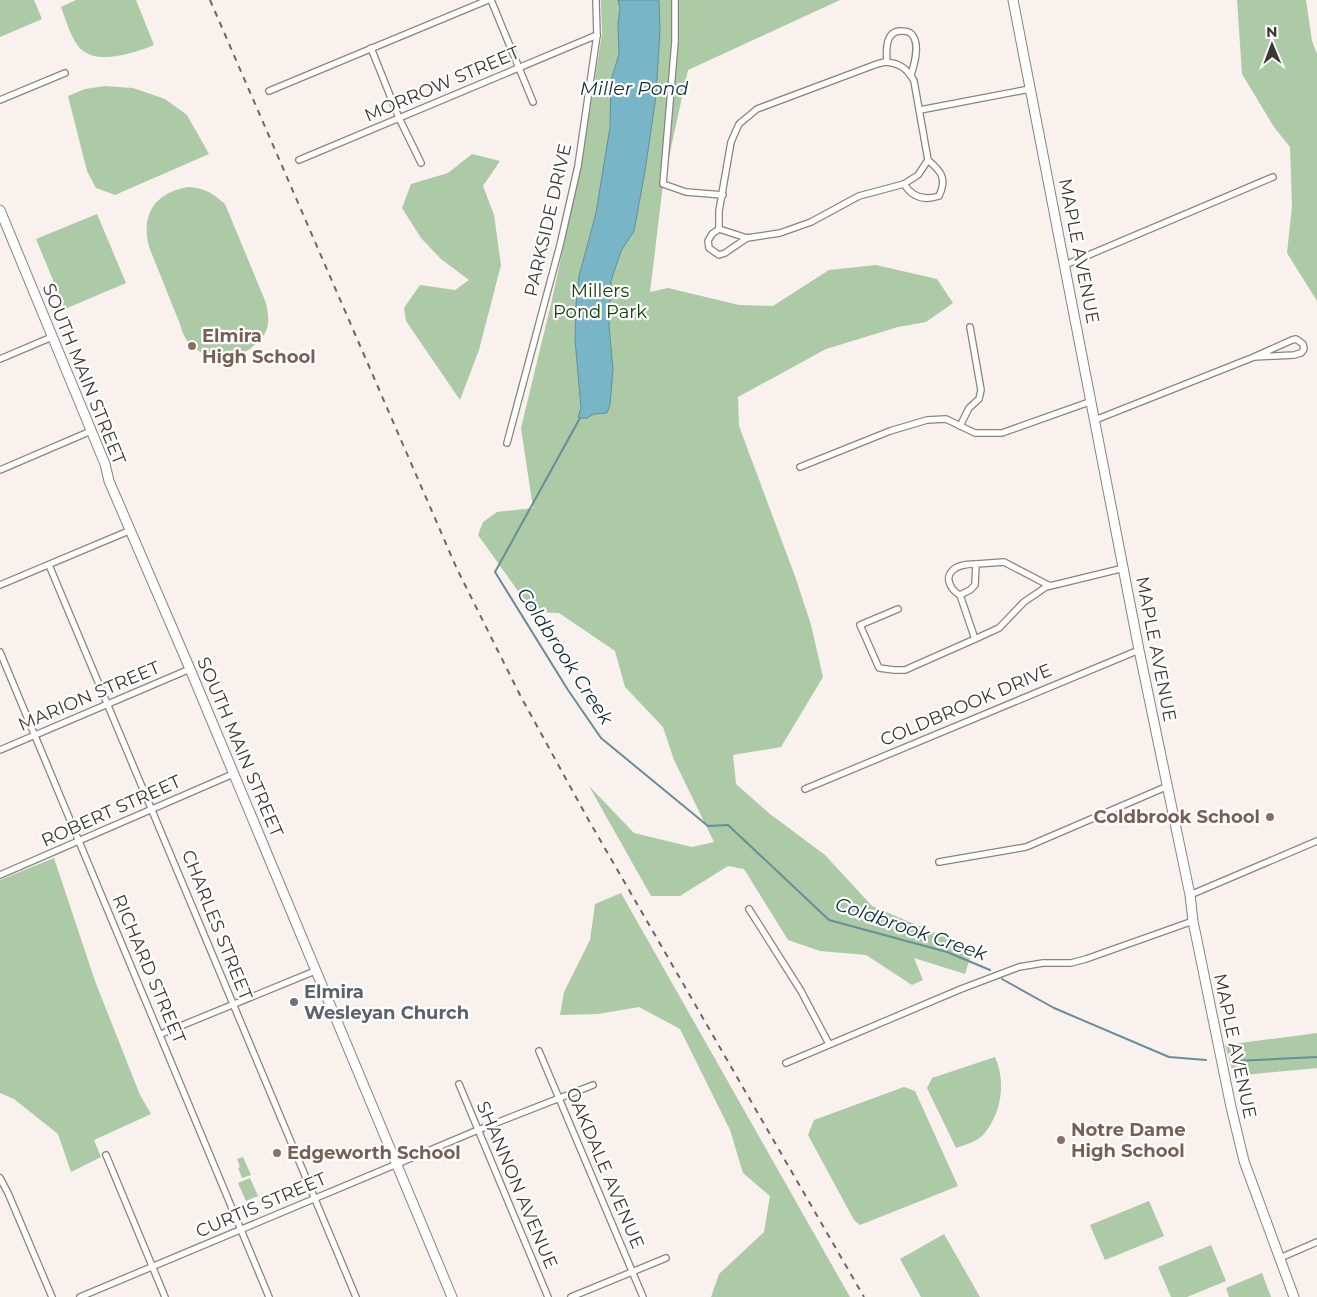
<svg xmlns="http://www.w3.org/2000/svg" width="1317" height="1297" viewBox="0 0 1317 1297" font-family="Montserrat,sans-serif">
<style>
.green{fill:#abcaa5}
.water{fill:#78b5c6;stroke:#658f9a}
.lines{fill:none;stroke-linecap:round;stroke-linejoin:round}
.stream{stroke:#658f9a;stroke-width:2}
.street-casing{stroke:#8a837f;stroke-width:8}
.secondary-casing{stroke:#8a837f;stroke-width:11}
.street{stroke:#fff;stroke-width:5.5}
.secondary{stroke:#fff;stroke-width:9}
.rail{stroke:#6b6764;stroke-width:2;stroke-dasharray:6 6;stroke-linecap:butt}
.education-dot{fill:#8d6e63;stroke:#fff;stroke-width:2}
.worship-dot{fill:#6b7280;stroke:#fff;stroke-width:2}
.labels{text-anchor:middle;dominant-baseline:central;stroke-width:4.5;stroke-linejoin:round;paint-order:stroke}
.street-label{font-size:18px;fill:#3a3735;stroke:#fff}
.park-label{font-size:18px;fill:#144007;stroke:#fff}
.education-label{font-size:18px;font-weight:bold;fill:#785e54;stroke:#fff;text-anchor:start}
.worship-label{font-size:18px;font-weight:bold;fill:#5b616d;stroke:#fff;text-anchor:start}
.water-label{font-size:19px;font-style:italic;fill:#112f37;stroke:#fff}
</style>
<rect width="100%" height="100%" fill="#f9f1ed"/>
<g class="green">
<path d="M0,0H34L42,19L0,37Z"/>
<path d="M76,0H136L154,45C134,53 94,67 78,46C71,37 65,18 61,7Z"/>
<path d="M601,0H840L688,70L663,184L650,292L668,288L739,305L773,306L829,270L876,265L937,279L953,303L926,322L898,327L826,349L738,397L739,426L796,579L811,625L823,677L781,747L733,755L736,784L770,814L825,855L872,906L973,949L965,974L914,958L923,980L912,985L866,955L820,951L788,940L744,869L728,866L680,896H651L589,786L634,833L692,847L714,842L674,760L663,727L625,687L615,651L559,613L533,612L478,535L483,522L497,512L533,508L521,428L551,304L580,170L602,34Z"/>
<path d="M1237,0H1306L1312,41L1317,54V301L1287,253L1292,206L1290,147L1274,127L1242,74Z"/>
<path d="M105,86L133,88L165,99L187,115L209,154L115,195L96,188L87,171L68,96L85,89Z"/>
<path d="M472,154L500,161L483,186L494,215L501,265L479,350L460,400L406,321L404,308L420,285L455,290L469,280L441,259L421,238L402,208L411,184L448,173Z"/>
<path d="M188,187C205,188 212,193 225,204L266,303C268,312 270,325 265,333C249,360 210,366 189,343C183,337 181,326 178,319C168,295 159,271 149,247C141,215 154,193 188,187Z"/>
<path d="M97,214L126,283L65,309L36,239Z"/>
<path d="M54,858L95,981L140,1095L151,1114L94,1140L101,1157L71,1172L58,1134L14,1099L0,1093V880Z"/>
<path d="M621,893L850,1297H711L719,1274L764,1232L770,1196L743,1173L730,1130L680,1029L639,1007L598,1014L560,1015L564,992L590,940L595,904Z"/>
<path d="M1317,1033V1068L1234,1076L1225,1045Z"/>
<path d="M995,1057C1006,1082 1002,1112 984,1134C978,1141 965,1145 956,1148L927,1088L932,1078Z"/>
<path d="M904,1087L915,1091L958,1186L860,1225L854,1220L808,1135L814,1120Z"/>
<path d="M243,1157L251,1175L242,1178L238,1168L240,1167L237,1159Z"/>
<path d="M250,1178L258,1196L246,1201L238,1183Z"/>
<path d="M1149,1201L1164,1236L1105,1260L1090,1225Z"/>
<path d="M944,1234L980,1297H921L900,1259Z"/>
<path d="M1211,1245L1226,1281L1187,1297H1171L1158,1267Z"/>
<path d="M1262,1273L1271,1297H1229L1226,1288Z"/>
</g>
<path class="water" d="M618,0H659L660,31L656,96L645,171L634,231L621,251L611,281L609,326L613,369L610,405L607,413L594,414L587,418H580L578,417L581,408L575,340L576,305L579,276L596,213L610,127L611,80L619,54L618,24L620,8Z"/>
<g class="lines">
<g class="stream">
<path d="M580,418L495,572L568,690L601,738L708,826L728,825L829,920L947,952L990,970"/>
<path d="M1002,979L1054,1008L1169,1057L1206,1060"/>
<path d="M1236,1061L1317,1057"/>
</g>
<g class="street-casing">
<g id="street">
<path d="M491,0L533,102"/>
<path d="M675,0V42L663,184L686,192L723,195"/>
<path d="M371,48L399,118L421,163"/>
<path d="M885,62C899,63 907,68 914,81L928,160L918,175L904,184L859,196L811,222L780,233L747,238L719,229V211L731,142L739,124L757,109L877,64Z"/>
<path d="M887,62C886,51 885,30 902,31C906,31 911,32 913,36C920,46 914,65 911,75"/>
<path d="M269,91L488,0"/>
<path d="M0,100L65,73"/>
<path d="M920,110L1030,89"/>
<path d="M299,160L597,35"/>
<path d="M904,184C912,197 924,201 939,196C947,179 942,172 928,160"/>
<path d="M719,229L712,234L708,241L709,248L719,255L725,253L747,238"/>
<path d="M1065,265L1273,177"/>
<path d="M0,359L52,337"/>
<path d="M1095,420L1254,357L1294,355L1301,353L1304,349L1303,344L1296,339L1292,340L1254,357"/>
<path d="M960,426L969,408L979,399L981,390L970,327"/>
<path d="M507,443L560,245L578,166L597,35L596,0"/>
<path d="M800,467L890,431L927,420L946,419L975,433H1002L1092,401"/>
<path d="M0,470L91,431"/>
<path d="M49,565L356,1297"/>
<path d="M0,585L131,530"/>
<path d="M1050,586L1004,562L976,564L975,585L970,590L960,595L975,639L999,628L1024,602L1046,587L1124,568"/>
<path d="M960,595C952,591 944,579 952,571C957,565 968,564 976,564"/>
<path d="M898,609L860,625L879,668L894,670H905L975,639"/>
<path d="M0,652L269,1297"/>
<path d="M0,750L190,669"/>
<path d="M805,789L1139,650"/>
<path d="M939,862L1026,847L1168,786"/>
<path d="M0,875L233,774"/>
<path d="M1190,895L1317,841"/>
<path d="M749,909L801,991L829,1044"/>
<path d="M161,1034L315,971"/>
<path d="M539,1051L643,1297"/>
<path d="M786,1063L961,989L1019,967L1043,963H1071L1086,959L1193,921"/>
<path d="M459,1084L548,1297"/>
<path d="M106,1155L165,1297"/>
<path d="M0,1178L8,1193L52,1297"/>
<path d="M1280,1258L1317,1242"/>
<path d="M80,1297L478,1130L593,1085"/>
<path d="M571,1297L666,1258"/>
</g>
</g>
<g class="secondary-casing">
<g id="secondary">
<path d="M1013,0L1139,650L1190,895L1193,921L1231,1107L1244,1161L1294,1297"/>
<path d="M0,210L105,464L109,481L190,669L452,1297"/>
</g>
</g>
<use href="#street" class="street"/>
<use href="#secondary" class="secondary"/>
<path class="rail" d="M210,0L457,569L521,697L588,819L864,1297"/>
</g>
<g class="education-dot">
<circle cx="192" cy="346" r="5"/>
<circle cx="1270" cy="817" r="5"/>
<circle cx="1061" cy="1140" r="5"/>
<circle cx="277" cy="1153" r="5"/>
</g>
<circle class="worship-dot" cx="294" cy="1002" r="5"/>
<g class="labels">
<g class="street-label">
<text transform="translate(442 84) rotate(-23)">MORROW STREET</text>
<text transform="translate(548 220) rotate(-77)">PARKSIDE DRIVE</text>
<text transform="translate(1079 251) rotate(79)">MAPLE AVENUE</text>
<text transform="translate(84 374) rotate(68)">SOUTH MAIN STREET</text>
<text transform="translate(1156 649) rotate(79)">MAPLE AVENUE</text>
<text transform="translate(89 696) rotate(-23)">MARION STREET</text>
<text transform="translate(966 705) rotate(-23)">COLDBROOK DRIVE</text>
<text transform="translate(240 747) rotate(67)">SOUTH MAIN STREET</text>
<text transform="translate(111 811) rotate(-24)">ROBERT STREET</text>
<text transform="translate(217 925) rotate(68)">CHARLES STREET</text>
<text transform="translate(149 969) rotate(67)">RICHARD STREET</text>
<text transform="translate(1235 1046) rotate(78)">MAPLE AVENUE</text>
<text transform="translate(605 1168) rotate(67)">OAKDALE AVENUE</text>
<text transform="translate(517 1185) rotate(67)">SHANNON AVENUE</text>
<text transform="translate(261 1205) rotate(-23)">CURTIS STREET</text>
</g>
<g class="park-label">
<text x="600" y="291">Millers<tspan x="600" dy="21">Pond Park</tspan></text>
</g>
<g class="education-label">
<text x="202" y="336">Elmira<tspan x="202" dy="21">High School</tspan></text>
<text x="1260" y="817" text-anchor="end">Coldbrook School</text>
<text x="1071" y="1130">Notre Dame<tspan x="1071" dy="21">High School</tspan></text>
<text x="287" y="1153">Edgeworth School</text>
</g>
<g class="worship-label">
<text x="304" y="992">Elmira<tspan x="304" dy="21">Wesleyan Church</tspan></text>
</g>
<g class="water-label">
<text x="634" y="88">Miller Pond</text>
<text transform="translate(565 656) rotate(57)">Coldbrook Creek</text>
<text transform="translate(911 929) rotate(19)">Coldbrook Creek</text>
</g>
</g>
<g transform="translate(1272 45) rotate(359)" stroke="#ffffff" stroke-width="4" paint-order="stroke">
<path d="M0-4L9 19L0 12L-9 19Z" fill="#3a3735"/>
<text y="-8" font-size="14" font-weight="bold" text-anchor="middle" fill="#3a3735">N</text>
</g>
</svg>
